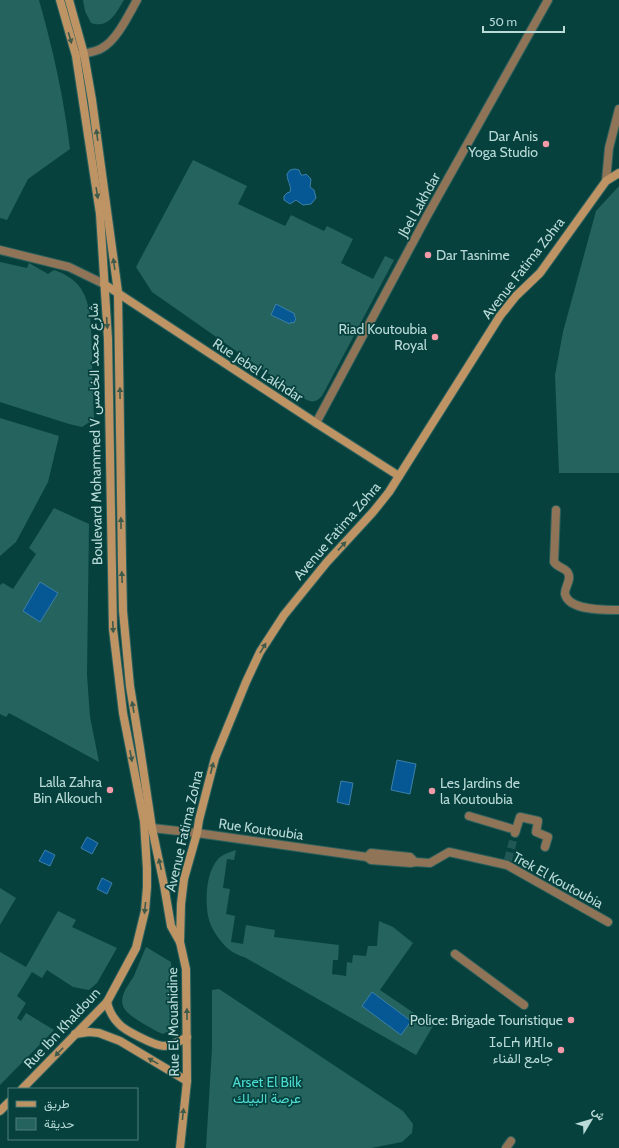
<svg xmlns="http://www.w3.org/2000/svg" width="619" height="1148" viewBox="0 0 619 1148" font-family="Cabin,Vazirmatn,'Noto Sans Tifinagh',sans-serif">
<style>
.green{fill:#25635e}
.water{fill:#065894;stroke:#3c7fa8}
.lines{fill:none;stroke-linecap:round;stroke-linejoin:round}
.street-tunnel{stroke:#215855;stroke-width:8;stroke-dasharray:8 4;stroke-linecap:butt}
.street-casing{stroke:#2a605d;stroke-width:10}
.secondary-casing{stroke:#2a605d;stroke-width:10}
.street{stroke:#8f7457;stroke-width:8}
.secondary{stroke:#bf9465;stroke-width:8}
.oneway{fill:#3e5a4a}
.poi-dot{fill:#f39aa9;stroke:#06413e;stroke-width:1.5}
.labels{text-anchor:middle;dominant-baseline:central;stroke-width:3.5;stroke-linejoin:round;paint-order:stroke}
.poi-label{font-size:14px;fill:#b9dad7;stroke:#06413e;text-anchor:end}
.street-label{font-size:14px;fill:#b9dad7;stroke:#06413e}
.park-label{font-size:14px;fill:#4ddad0;stroke:#06413e}
</style>
<rect width="100%" height="100%" fill="#06413e"/>
<g class="green">
<path d="M0,0H39C53,49 64,99 70,149L28,179L7,220L0,218Z"/>
<path d="M83,0H124C116,13 109,29 91,23L85,11Z"/>
<path d="M193,160L247,186L238,204L285,226L291,215L324,231L327,226L353,239L341,263L373,279L385,256L394,260L322,396C317,402 312,403 305,399L152,292L136,267Z"/>
<path d="M619,186V473H559L555,375L563,332L596,211Z"/>
<path d="M0,262L27,268L29,263L48,274L54,270C66,274 78,281 84,294C92,311 91,333 92,351C92,374 93,396 94,419L82,427L69,424L0,402Z"/>
<path d="M0,418L59,436L48,482L16,542L0,556Z"/>
<path d="M54,508L89,524L87,675L90,717L99,762L9,713L6,717L0,714V585L3,583L13,589L36,554L29,548Z"/>
<path d="M236,850L234,860L227,859L223,888L230,889L226,914L235,916L231,942L243,944L246,925L275,930L274,937L339,945L338,960H333L332,974L346,976L347,962L352,963L353,955L366,956L368,946H377L379,921L393,927L413,943L380,990L433,1026L416,1055L246,958C238,955 231,952 225,946C218,938 210,927 208,916C205,899 206,871 219,858C224,854 230,852 236,850Z"/>
<path d="M0,888L16,898L0,925Z"/>
<path d="M58,911L76,920L72,927L117,948L97,983L89,990L73,987L47,970L42,978L32,972L17,996L26,1003L17,1018L21,1021L26,1013L54,1030L0,1085V952L26,967Z"/>
<path d="M146,947L171,962L173,1007L175,1020L171,1030L163,1034L158,1032C148,1026 135,1020 127,1012C115,1000 128,986 134,976C138,966 142,956 146,947Z"/>
<path d="M219,989L403,1111L413,1124L412,1133L402,1142L371,1148H206L212,1048V990Z"/>
</g>
<g class="water">
<path d="M295,169L299,170L301,175H304L306,174L311,179L310,187L314,190L316,198L311,204L303,205L296,200L290,204L284,200V196L287,193L290,192C292,186 287,181 287,174L290,170Z"/>
<path d="M276,304L295,314L294,316L296,318L294,323L291,322L290,324L271,315Z"/>
<path d="M40,582L58,593L40,622L23,611Z"/>
<path d="M397,760L416,764L410,794L391,790Z"/>
<path d="M341,781L353,783L349,805L337,802Z"/>
<path d="M87,837L98,843L92,854L81,848Z"/>
<path d="M45,850L55,855L50,866L39,861Z"/>
<path d="M102,878L112,883L107,894L97,889Z"/>
<path d="M372,992L411,1021L401,1035L362,1006Z"/>
</g>
<g class="lines">
<path class="street-tunnel" d="M508,860L515,833"/>
<g class="street-casing">
<g id="street">
<path d="M78,55C86,53 96,52 102,48C117,40 129,14 137,0"/>
<path d="M606,181L609,148L619,109"/>
<path d="M0,250L69,267L104,284"/>
<path d="M316,423L427,216L548,0"/>
<path d="M556,510L554,562C558,568 566,568 568,573C572,580 564,588 565,594C569,611 606,610 619,610"/>
<path d="M469,816L516,830"/>
<path d="M152,828L197,833L367,857L371,860L411,863L415,862L430,863L449,852L507,865L608,922"/>
<path d="M515,833L520,817L538,821L536,832L548,837L545,847"/>
<path d="M367,857L371,853L410,857L415,862"/>
<path d="M455,954L524,1005"/>
<path d="M506,1148L511,1141"/>
</g>
</g>
<g class="secondary-casing">
<g id="secondary">
<path d="M69,0L84,54L92,100L118,292L122,562L123,611L130,686L140,748L152,828L164,885L171,926L180,942L186,969L187,1081L180,1148"/>
<path d="M104,284L316,423L399,476"/>
<path d="M180,942L181,904L184,879L197,833L199,820L215,758L246,682L260,652L284,615L327,562L373,512L389,492L500,316L516,296L540,273L606,181L619,173"/>
<path d="M107,1002C109,1011 112,1017 119,1024C124,1030 155,1046 164,1046C172,1046 180,1041 187,1037"/>
<path d="M75,1034L89,1032L99,1033L120,1041L187,1081"/>
<path d="M22,1089L107,1002L136,948L145,911L147,887V869L144,821L123,713L113,629L108,339L100,214L76,56L60,0"/>
<path d="M0,1111L9,1102"/>
</g>
</g>
<use href="#street" class="street"/>
<use href="#secondary" class="secondary"/>
</g>
<defs><path id="oneway-solid" d="M-6-.8H1V-3.2L6.5 0L1 3.2V.8H-6Z"/></defs>
<g class="oneway">
<use href="#oneway-solid" transform="translate(70 38) rotate(74)"/>
<use href="#oneway-solid" transform="translate(97 135) rotate(-98)"/>
<use href="#oneway-solid" transform="translate(97 193) rotate(81)"/>
<use href="#oneway-solid" transform="translate(114 264) rotate(-98)"/>
<use href="#oneway-solid" transform="translate(107 323) rotate(86)"/>
<use href="#oneway-solid" transform="translate(120 393) rotate(-91)"/>
<use href="#oneway-solid" transform="translate(121 523) rotate(-91)"/>
<use href="#oneway-solid" transform="translate(342 546) rotate(-47)"/>
<use href="#oneway-solid" transform="translate(122 577) rotate(-92)"/>
<use href="#oneway-solid" transform="translate(113 627) rotate(87)"/>
<use href="#oneway-solid" transform="translate(263 648) rotate(-59)"/>
<use href="#oneway-solid" transform="translate(133 707) rotate(-100)"/>
<use href="#oneway-solid" transform="translate(131 756) rotate(79)"/>
<use href="#oneway-solid" transform="translate(212 768) rotate(-76)"/>
<use href="#oneway-solid" transform="translate(160 864) rotate(-102)"/>
<use href="#oneway-solid" transform="translate(145 908) rotate(96)"/>
<use href="#oneway-solid" transform="translate(187 1014) rotate(-91)"/>
<use href="#oneway-solid" transform="translate(59 1052) rotate(134)"/>
<use href="#oneway-solid" transform="translate(153 1061) rotate(-151)"/>
<use href="#oneway-solid" transform="translate(183 1114) rotate(-84)"/>
</g>
<g class="poi-dot">
<circle cx="546" cy="144" r="4"/>
<circle cx="428" cy="255" r="4"/>
<circle cx="435" cy="337" r="4"/>
<circle cx="110" cy="790" r="4"/>
<circle cx="432" cy="791" r="4"/>
<circle cx="571" cy="1020" r="4"/>
<circle cx="561" cy="1050" r="4"/>
</g>
<g class="labels">
<g class="poi-label">
<text x="538" y="136">Dar Anis<tspan x="538" dy="16">Yoga Studio</tspan></text>
<text x="436" y="255" text-anchor="start">Dar Tasnime</text>
<text x="427" y="329">Riad Koutoubia<tspan x="427" dy="16">Royal</tspan></text>
<text x="102" y="782">Lalla Zahra<tspan x="102" dy="16">Bin Alkouch</tspan></text>
<text x="440" y="783" text-anchor="start">Les Jardins de<tspan x="440" dy="16">la Koutoubia</tspan></text>
<text x="563" y="1020">Police: Brigade Touristique</text>
<text x="553" y="1042">ⵊⴰⵎⵄ ⵍⴼⵏⴰ<tspan x="553" dy="16">جامع الفناء</tspan></text>
</g>
<g class="street-label">
<text transform="translate(419 205) rotate(-61)">Jbel Lakhdar</text>
<text transform="translate(523 268) rotate(-52)">Avenue Fatima Zohra</text>
<text transform="translate(258 370) rotate(33)">Rue Jebel Lakhdar</text>
<text transform="translate(95 434) rotate(-91)">Boulevard Mohammed V شارع محمد الخامس</text>
<text transform="translate(337 531) rotate(-49)">Avenue Fatima Zohra</text>
<text transform="translate(261 829) rotate(8)">Rue Koutoubia</text>
<text transform="translate(184 831) rotate(-77)">Avenue Fatima Zohra</text>
<text transform="translate(558 880) rotate(29)">Trek El Koutoubia</text>
<text transform="translate(173 1022) rotate(-91)">Rue El Mouahidine</text>
<text transform="translate(62 1028) rotate(-47)">Rue Ibn Khaldoun</text>
</g>
<g class="park-label">
<text x="267" y="1082">Arset El Bilk<tspan x="267" dy="16">عرصة البيلك</tspan></text>
</g>
</g>
<rect x="8" y="1088" width="130" height="52" fill="#06413e" stroke="#4e7e7b"/>
<rect x="16" y="1101" width="20" height="6" fill="#bf9465" stroke="#4e7e7b"/>
<text x="44" y="1108" font-size="12" fill="#b9dad7">طريق</text>
<rect x="16" y="1118" width="20" height="12" fill="#25635e" stroke="#4e7e7b"/>
<text x="44" y="1128" font-size="12" fill="#b9dad7">حديقة</text>
<g transform="translate(591 1120) rotate(52)" stroke="#06413e" stroke-width="3" paint-order="stroke">
<path d="M0-3L7 15L0 10L-7 15Z" fill="#b9dad7"/>
<text y="-6" font-size="11" font-weight="bold" text-anchor="middle" fill="#b9dad7">ش</text>
</g>
<path d="M483 26v6h81v-6" fill="none" stroke="#b9dad7" stroke-width="2"/>
<text x="489" y="26" font-size="12" fill="#b9dad7" stroke="#06413e" stroke-width="3" paint-order="stroke">50 m</text>
</svg>
